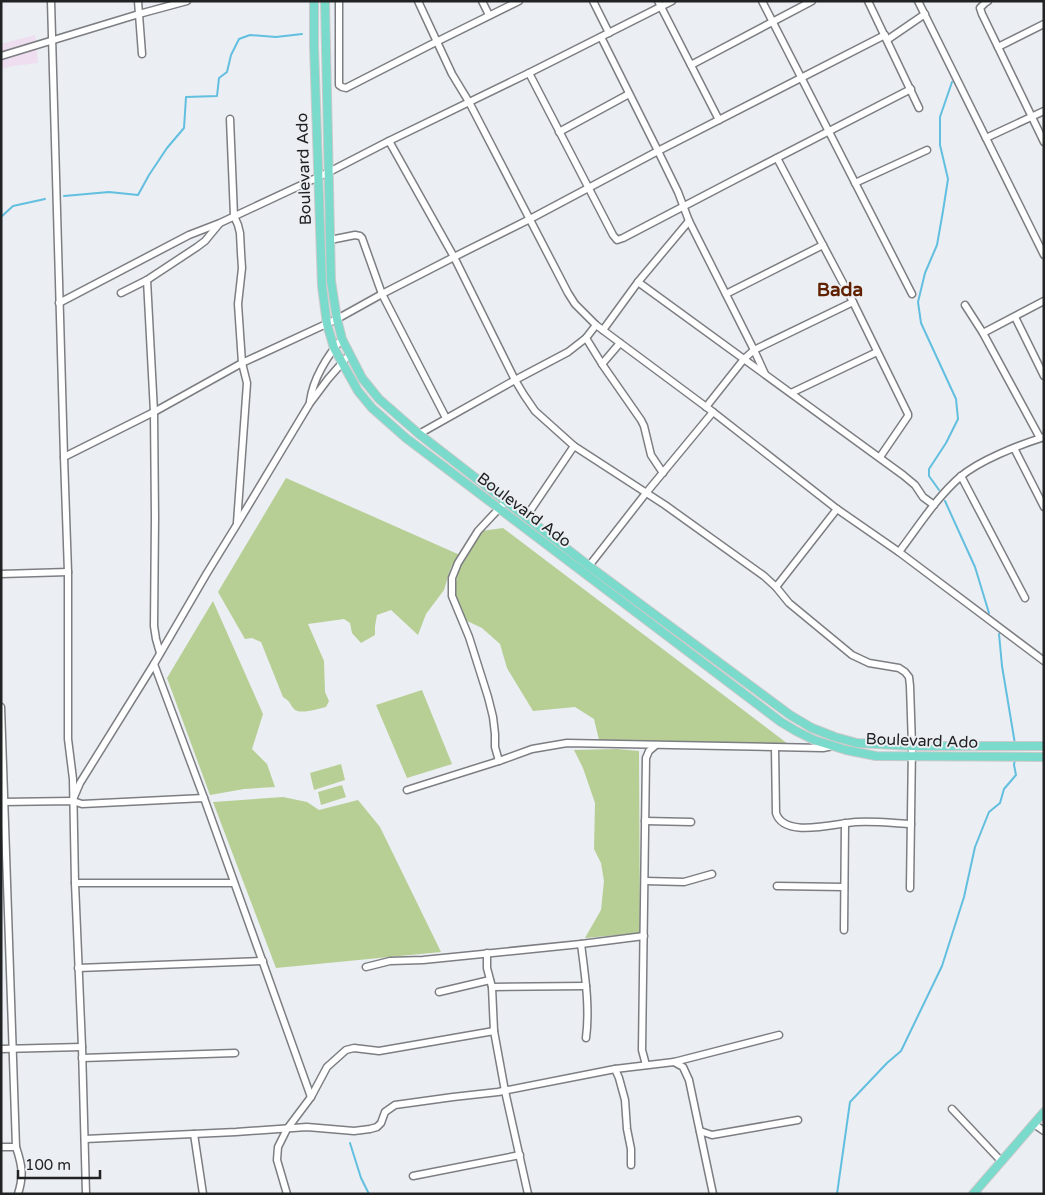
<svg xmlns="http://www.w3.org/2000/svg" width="1045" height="1195" viewBox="0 0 1045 1195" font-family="'Varela Round',sans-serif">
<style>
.commercial{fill:#eedef0}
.green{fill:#b7cf95}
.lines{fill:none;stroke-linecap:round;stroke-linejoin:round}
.stream{stroke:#62bfdf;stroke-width:2}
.minor-casing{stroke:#7c7e82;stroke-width:9}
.major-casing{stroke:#cacaca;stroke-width:10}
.minor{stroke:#fff;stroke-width:6}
.major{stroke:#7adacb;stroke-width:8}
.labels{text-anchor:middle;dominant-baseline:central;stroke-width:4;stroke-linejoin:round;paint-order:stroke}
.street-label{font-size:16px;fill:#212223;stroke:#ebeef2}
.quarter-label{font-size:19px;font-weight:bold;fill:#602101;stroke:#ebeef2}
</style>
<rect width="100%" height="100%" fill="#ebeef2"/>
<path class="commercial" d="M35,35L38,63L13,66L1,69V44Z"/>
<g class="green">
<path d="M286,478L460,555L451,567L444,590L426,614L418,635L391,610L377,615L375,626V635L361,643L352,633L350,623L344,619L308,624L324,661L325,692L329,701L326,707C318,709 299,715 294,709C289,703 290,701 283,697L261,642L252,638L245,639L218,592Z"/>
<path d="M503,528L788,744L599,740L594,719L575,707L533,711L507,668L500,644L482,628L465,620C462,614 457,605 456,598C452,573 469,551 481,531Z"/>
<path d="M213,601L263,714L252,749L267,764L275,787L244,789L210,795L167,678Z"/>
<path d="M422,690L452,764L407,778L376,705Z"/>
<path d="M617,749L639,751L640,933L585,938L601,910L604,881L601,863L594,849L595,803L583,768L574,750Z"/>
<path d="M341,764L345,780L314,790L310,773Z"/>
<path d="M342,785L346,797L321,805L318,792Z"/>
<path d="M283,797L307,802L319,810L358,800L380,827L441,952L276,968L213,802Z"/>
</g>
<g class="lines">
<g class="stream">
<path d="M64,196L109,192L138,195L149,175L167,148L184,128L186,97L217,96L219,78L227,72L231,55L239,39L250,35L276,37L302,34"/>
<path d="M1,217L13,206L45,199"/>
<path d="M939,490L929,476V469L946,443L958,419L956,399L921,323L918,302L925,273L937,245L943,211L948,179L940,145V117L952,82"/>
<path d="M945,501L975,567L989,613"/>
<path d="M999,634L1002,666L1015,744"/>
<path d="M350,1143L361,1178L369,1194"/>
<path d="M837,1194L850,1102L887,1063L901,1051L942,966L964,897L975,847L989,812L1000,803L1004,789L1016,775L1014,765L1015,758"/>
</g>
<g class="minor-casing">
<g id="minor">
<path d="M51,1L64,457L68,572V739L73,779L75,883L82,1047L86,1194"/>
<path d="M138,1L142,54"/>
<path d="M339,1V85L342,87L346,88L432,44L519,1"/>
<path d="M418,1L452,74L469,102L568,293L575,304L596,325L713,412L837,509L899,552L1044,661"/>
<path d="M482,1L489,15"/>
<path d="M593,1L609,33"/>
<path d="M658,1L719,120"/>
<path d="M762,1L912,294"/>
<path d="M868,1L919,108"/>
<path d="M918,1L1044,255"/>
<path d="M988,1L985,3L980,8L982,14L1044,142"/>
<path d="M601,37L658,151L678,192L689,221L754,350L765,374"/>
<path d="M887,40L925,14"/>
<path d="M998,47L1044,24"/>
<path d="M1,56L139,14L187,1"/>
<path d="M691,65L812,1"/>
<path d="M529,73L613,235L617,240L623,238L736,179L911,89"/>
<path d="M230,119L234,216L238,225L240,233L241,253L242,268L238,304L242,363L247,383L237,523"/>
<path d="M559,132L629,94"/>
<path d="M986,138L1044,111"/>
<path d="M389,141L454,257L515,380L524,395L535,411L574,446L665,505L764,576L776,587L789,603L852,655L869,663L899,668L905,672L909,677L910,686L912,746L910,888"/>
<path d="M777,158L853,302L908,414V416L880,457"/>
<path d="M855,183L927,150"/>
<path d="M330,240L355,235L360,236L362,238L382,294L446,418"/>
<path d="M147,280L154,412L155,518L154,626L156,639L160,653"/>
<path d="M638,282L903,475L915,485L923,497L934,505"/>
<path d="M121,293L147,280L197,247L205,241L219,224"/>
<path d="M726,294L823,245"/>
<path d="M59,303L189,235L220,223L329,172L389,141L529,73L672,1"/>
<path d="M965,305L983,333L1040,438"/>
<path d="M1015,317L1044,376"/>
<path d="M596,325L586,338L602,364L641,420L644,426L651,455L663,473"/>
<path d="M603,330L638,282L689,221"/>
<path d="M983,333L1044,301"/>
<path d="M602,364L620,343"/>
<path d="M791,393L877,352"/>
<path d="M310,401C313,379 327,356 342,339"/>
<path d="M706,407L744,359L754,350L853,302"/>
<path d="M419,434L515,380L568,352L586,338"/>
<path d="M1014,448L1044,507"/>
<path d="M64,457L154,412L242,363L337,319L382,294L454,257L530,219L658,151L885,35"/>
<path d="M961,476L1025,598"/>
<path d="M526,517L574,446"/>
<path d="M899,552C918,527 936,498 960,477C980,460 1019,445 1044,437"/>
<path d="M589,566L646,493L713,412"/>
<path d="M1,574L68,572"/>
<path d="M776,587L837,509"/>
<path d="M154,664L204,798L311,1097"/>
<path d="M1,707L16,1147C22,1165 24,1175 18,1194"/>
<path d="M775,748L776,813C784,839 836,823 856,822C874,821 893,823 911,824"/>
<path d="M499,761L495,747V734L493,717L488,697L469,637L452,596V578L458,563L478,531L506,501"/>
<path d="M407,790L499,761L532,749L567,743L823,748L833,746"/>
<path d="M74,797L80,783L154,664L207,573L236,526L310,403L328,379L349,355"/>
<path d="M1,802L73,801L82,804L204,798"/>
<path d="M645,821L691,822"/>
<path d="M645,881L684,882L712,874"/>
<path d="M75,883H234"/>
<path d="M777,886L844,887"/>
<path d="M844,930L845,823"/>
<path d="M581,944C585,975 590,1007 586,1038"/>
<path d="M487,953V968L492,987L494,1031L505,1091L528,1194"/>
<path d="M366,967L390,961L423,960L581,944L644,936"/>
<path d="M78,968L263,961"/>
<path d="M492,987L586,986"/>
<path d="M439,992L490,980"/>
<path d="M1,1049L82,1047"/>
<path d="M82,1058L235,1053"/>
<path d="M674,1062L683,1067L689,1080L713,1194"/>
<path d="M646,1065L642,1050L646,758L649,751L656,745"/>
<path d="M615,1069L619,1078L625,1100L627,1129L631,1149V1165"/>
<path d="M952,1109L1001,1161"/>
<path d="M1034,1124L1044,1131"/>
<path d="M700,1131L712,1135L798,1120"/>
<path d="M194,1134L203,1194"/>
<path d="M85,1139L236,1132L307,1127L354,1131L370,1129L377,1127L381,1123L385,1112L395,1105L453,1097L498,1092L615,1069L674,1062L779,1035"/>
<path d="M1,1147H16"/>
<path d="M413,1176L520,1155"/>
<path d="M287,1194L277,1160L278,1147L287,1129L311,1097L327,1067L346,1050L354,1048L379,1051L494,1031"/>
</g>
</g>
<g class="major-casing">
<g id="major">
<path d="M314,1V46L322,286L327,324L334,348L358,391L372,408L406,438L781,722L796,731L814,740L846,750L876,756L1044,757"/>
<path d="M325,1L331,281L337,319L342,339L362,378L379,399L419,434L589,566L790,715L812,728L835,737L857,743L912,746H1044"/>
<path d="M973,1194L1044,1112"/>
</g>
</g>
<use href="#minor" class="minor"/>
<use href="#major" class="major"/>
</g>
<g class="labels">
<g class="street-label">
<text transform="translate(304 169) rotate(-92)">Boulevard Ado</text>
<text transform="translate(524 510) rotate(37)">Boulevard Ado</text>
<text transform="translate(922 741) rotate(2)">Boulevard Ado</text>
</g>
<g class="quarter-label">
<text x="840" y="290">Bada</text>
</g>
</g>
<rect width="1045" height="1195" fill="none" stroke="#212223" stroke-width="5"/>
<path d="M18 1170v8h82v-8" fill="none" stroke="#212223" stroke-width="2.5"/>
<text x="25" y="1170" font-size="15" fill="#212223" stroke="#ebeef2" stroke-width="4" paint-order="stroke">100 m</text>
</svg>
